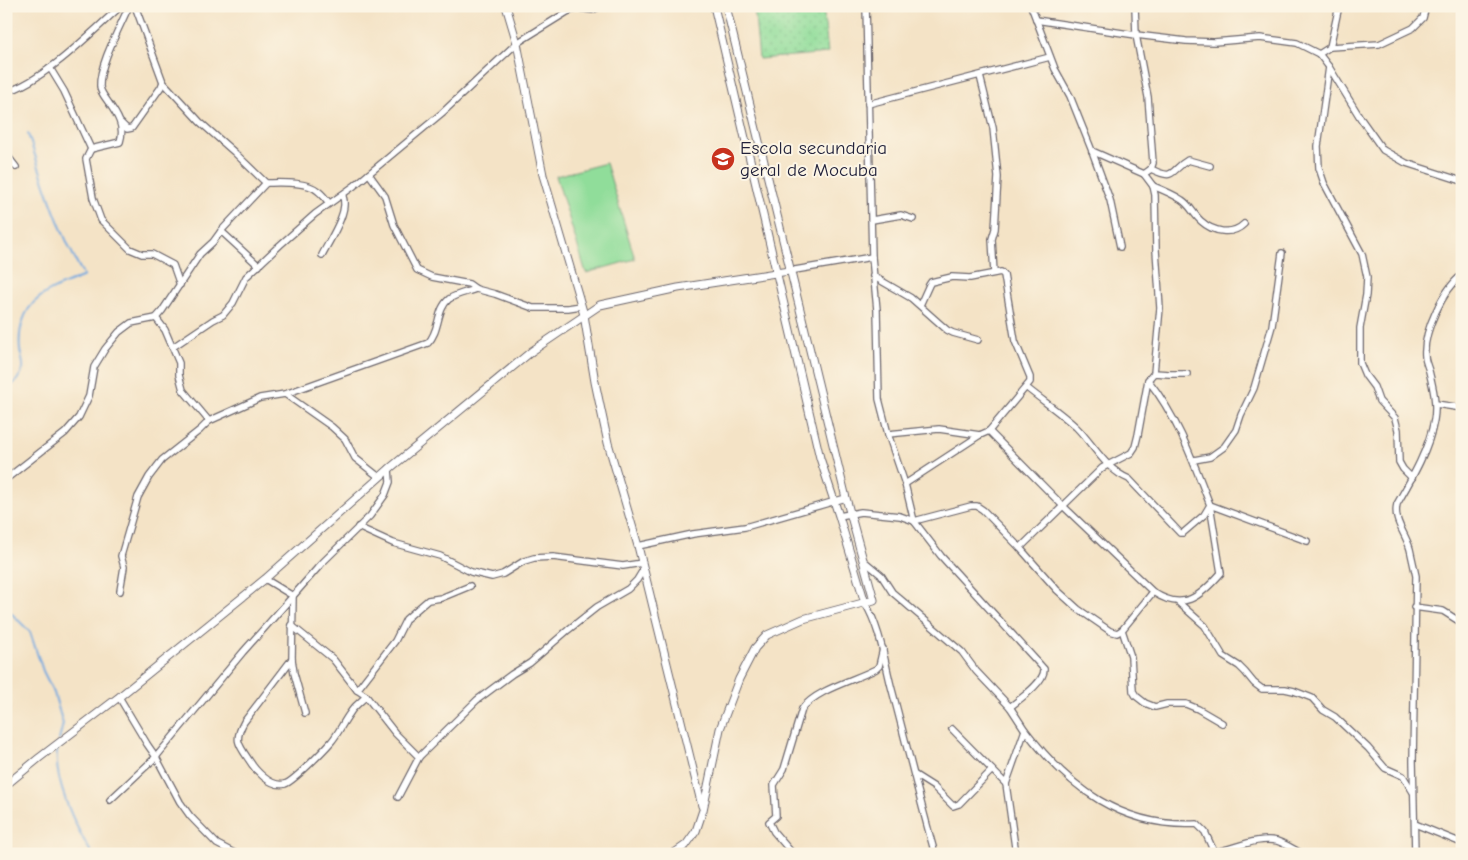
<svg xmlns="http://www.w3.org/2000/svg" width="1468" height="860" viewBox="0 0 1468 860" font-family="'Comic Neue',sans-serif">
<style>
.grass{fill:url(#grass-dots);stroke:#59806a}
.garden{fill:#90dd9a;stroke:#59806a}
.lines{fill:none;stroke-linecap:round;stroke-linejoin:round}
.stream{stroke:#6fa8df;stroke-width:2}
.minor-casing{stroke:#6c666c;stroke-width:8}
.tertiary-casing{stroke:#6c666c;stroke-width:9}
.minor{stroke:#fff;stroke-width:5.5}
.tertiary{stroke:#fff;stroke-width:7}
.labels{text-anchor:middle;dominant-baseline:central;stroke-width:4;stroke-linejoin:round;paint-order:stroke}
.poi-label{font-size:19px;fill:#22223b;stroke:#fcf5e5;text-anchor:start}
</style>
<defs>
<pattern id="grass-dots" width="8" height="8" patternUnits="userSpaceOnUse" patternTransform="scale(1.25)"><rect width="8" height="8" fill="#90dd9a"/><path d="M2 2h.1M6 6h.1" fill="none" stroke="#7cbd86" stroke-width="1.8" stroke-linecap="round"/></pattern>
</defs>
<rect width="100%" height="100%" fill="#fcf5e5"/>
<filter id="ink" filterUnits="userSpaceOnUse"><feTurbulence type="fractalNoise" baseFrequency=".02" numOctaves="2"/><feDisplacementMap in="SourceGraphic" scale="10" xChannelSelector="R" yChannelSelector="G"/><feConvolveMatrix kernelMatrix="1 2 1 2 8 2 1 2 1" color-interpolation-filters="sRGB"/></filter>
<filter id="wash" filterUnits="userSpaceOnUse"><feTurbulence type="fractalNoise" baseFrequency=".0096" numOctaves="4" result="noise"/><feDisplacementMap in="SourceGraphic" scale="20" xChannelSelector="R" yChannelSelector="G"/><feGaussianBlur stdDeviation="1.12" result="paint"/><feColorMatrix in="noise" values="0 0 0 0 0 0 0 0 0 0 0 0 0 0 0 0 0 1.4 0 .05"/><feComposite in="paint" operator="in"/></filter>
<g filter="url(#wash)">
<rect width="100%" height="100%" fill="#f4e3c6"/>
<path class="grass" d="M754,6H823L828,53L759,59Z"/>
<path class="garden" d="M606,163L635,259L586,273L556,176Z"/>
<g class="lines">
<g class="stream">
<path d="M6,390C13,385 20,378 23,369C24,364 21,356 20,350C18,331 23,310 39,298C52,287 69,283 84,276C59,232 44,182 28,134"/>
<path d="M6,608L30,632L43,671L54,693L63,724L59,740"/>
<path d="M58,747C51,777 76,828 92,854"/>
</g>
</g>
</g>
<g filter="url(#ink)">
<g class="lines">
<g class="minor-casing">
<g id="minor">
<path d="M135,6L163,82L200,122L234,152L266,183C279,183 307,181 318,191C322,194 326,199 329,203"/>
<path d="M866,6L872,257L877,310L879,399L888,434L939,429L980,435L989,431L1062,505L1153,592C1183,612 1200,597 1221,573L1210,505L1307,541"/>
<path d="M1031,6L1055,69L1070,96L1092,151L1110,200L1120,247"/>
<path d="M1036,20L1136,35L1186,41L1214,42L1260,38L1297,43L1319,54L1329,67L1361,119L1383,150L1406,163L1462,181"/>
<path d="M1330,47L1379,44L1413,28L1423,18L1426,6"/>
<path d="M1319,54L1330,47L1339,6"/>
<path d="M1329,67L1318,146L1319,168L1324,183L1362,254L1367,277L1366,295L1360,328V363L1365,375L1374,387L1379,401L1395,418L1398,430L1399,462L1403,469L1412,478"/>
<path d="M50,68L64,91L91,149"/>
<path d="M980,76L993,128L998,177L995,229L992,239L994,273"/>
<path d="M6,92C43,82 92,32 121,6"/>
<path d="M868,104L1050,57"/>
<path d="M121,123L127,129L132,128L161,87L163,82"/>
<path d="M91,149L86,159L93,198L101,220L130,249L142,254H152L173,265L180,285"/>
<path d="M91,149L120,142C126,124 114,111 104,96C102,93 100,90 100,86C99,65 120,27 129,6"/>
<path d="M1092,151L1144,174L1151,169L1153,163L1148,97L1136,35L1135,6"/>
<path d="M6,154L16,167"/>
<path d="M1151,169C1176,181 1169,171 1188,160L1210,166"/>
<path d="M369,174L385,196L394,225L417,270L432,277L469,284L476,289L495,294L533,308H568L581,306"/>
<path d="M1144,174L1153,186L1155,195L1156,250L1160,308L1154,373"/>
<path d="M1153,186C1163,190 1173,194 1182,200C1190,205 1194,215 1201,221C1213,232 1232,236 1244,224"/>
<path d="M872,220L901,215L913,219"/>
<path d="M6,231V259"/>
<path d="M221,231L266,183"/>
<path d="M322,255C329,241 351,209 342,195"/>
<path d="M789,271L872,257"/>
<path d="M873,276L911,298L947,330L953,333L978,340"/>
<path d="M6,305V311"/>
<path d="M920,305L929,285L931,282L952,277L970,278L1001,272L1004,275L1015,341L1030,377V382L989,431"/>
<path d="M173,347L213,320L223,315L233,303L246,277L280,245L315,214L354,186L442,113L517,43L567,12L578,8L592,10L601,6"/>
<path d="M1027,388C1043,401 1061,413 1076,427C1094,445 1105,469 1129,479L1180,533H1183L1204,515L1210,505C1193,461 1178,418 1148,380L1154,373L1169,374H1187"/>
<path d="M285,394L428,343C440,331 436,310 449,299C456,294 468,292 476,289"/>
<path d="M1436,404L1462,408"/>
<path d="M209,421L260,398L285,394L332,427L345,439L355,458L379,477"/>
<path d="M888,434L905,484L914,521L971,506H977L983,510L1020,548L1102,468L1131,453L1135,447L1138,435L1148,380"/>
<path d="M1194,460L1210,457L1224,447L1236,430L1241,415L1254,388L1272,326L1282,253"/>
<path d="M6,479L65,433L79,417L89,396L94,367L105,349L119,332L131,323L156,318L162,311L200,254L213,242L221,231L259,266"/>
<path d="M905,484L980,435"/>
<path d="M839,516L861,512L900,516L914,521L941,556L1044,669C1045,682 1020,699 1010,707"/>
<path d="M358,527L393,543L440,556L471,572L492,577L503,574L524,561L534,558L553,557L623,566L642,563"/>
<path d="M638,546L693,534L745,527L846,498"/>
<path d="M1020,548L1057,590L1078,609L1110,631L1117,633L1122,630L1153,592"/>
<path d="M863,560L881,575L892,592L962,652L976,671L1010,707L1025,730"/>
<path d="M265,579L293,596L292,659L294,673L305,713"/>
<path d="M120,591L124,567L121,556L138,497L149,477L162,460L200,430L209,421L183,390L179,375V363L165,330L156,318"/>
<path d="M1178,602L1205,626L1223,656L1239,666L1245,672L1254,683L1262,689H1285L1294,691L1312,698L1323,710L1335,717L1368,748L1385,768L1403,776L1413,792"/>
<path d="M865,603C880,628 884,658 891,686C906,742 919,798 935,854"/>
<path d="M1414,607L1443,611L1462,623"/>
<path d="M291,625L333,659L357,690L366,696C361,702 354,706 350,713C343,722 339,733 331,742C324,750 294,781 285,784C271,788 255,770 249,760C238,744 234,740 244,722L292,659"/>
<path d="M1122,630L1131,657L1133,691L1136,696L1145,703L1155,707L1167,704H1186L1198,709L1222,723"/>
<path d="M357,690L395,641L406,619L414,612L428,600L441,598L470,586"/>
<path d="M366,696L395,733L419,757"/>
<path d="M119,697L147,744L156,757L180,802L190,816L217,844L236,854"/>
<path d="M952,729L1006,784"/>
<path d="M915,775L934,787L953,806L959,804L992,770"/>
<path d="M398,797L419,757L477,700L512,674L530,663L568,630L597,607L628,589L637,580L643,570"/>
<path d="M110,800L156,757L243,652L293,596L322,563L370,516L385,495L390,482L389,469"/>
<path d="M1415,824L1462,843"/>
<path d="M1215,852C1234,849 1258,836 1277,841C1286,844 1294,849 1302,854"/>
<path d="M793,854L774,832L769,822L776,816L774,785L784,769L802,709C815,690 855,680 876,669L879,666L883,649"/>
<path d="M1016,854L1006,784L1025,730C1069,788 1122,828 1197,824L1205,832L1215,854"/>
<path d="M1415,854L1413,761L1416,576C1414,567 1412,558 1410,549C1405,532 1393,521 1397,504C1412,478 1429,449 1434,420C1437,403 1433,387 1429,371C1428,367 1425,361 1425,356C1423,332 1443,290 1462,275"/>
</g>
</g>
<g class="tertiary-casing">
<g id="tertiary">
<path d="M506,6L517,43L543,175L584,315L595,382L608,443L638,546L702,806"/>
<path d="M714,6L820,458L839,516L865,603"/>
<path d="M6,785L39,758L119,697L265,579L389,469L532,351L600,305L678,288L789,271"/>
<path d="M673,854L686,845L696,831L703,810L720,729L739,679L755,648L767,635L803,619L874,600L846,498L726,6"/>
</g>
</g>
<use href="#minor" class="minor"/>
<use href="#tertiary" class="tertiary"/>
</g>
</g>
<defs>
<g id="school-disc" transform="scale(1.25)"><circle r="9.5" fill="#c8321e" stroke="#fcf5e5"/><path d="M0-5L7-2L0 1L-7-2ZM-4 1L0 2.5L4 1V4Q0 6-4 4Z" fill="#fff"/></g>
</defs>
<g fill-rule="evenodd">
<use href="#school-disc" x="723" y="159"/>
</g>
<g class="labels">
<g class="poi-label">
<text x="740" y="148">Escola secundaria<tspan x="740" dy="22">geral de Mocuba</tspan></text>
</g>
</g>
<rect width="1468" height="860" fill="none" stroke="#fcf5e5" stroke-width="25"/>
</svg>
